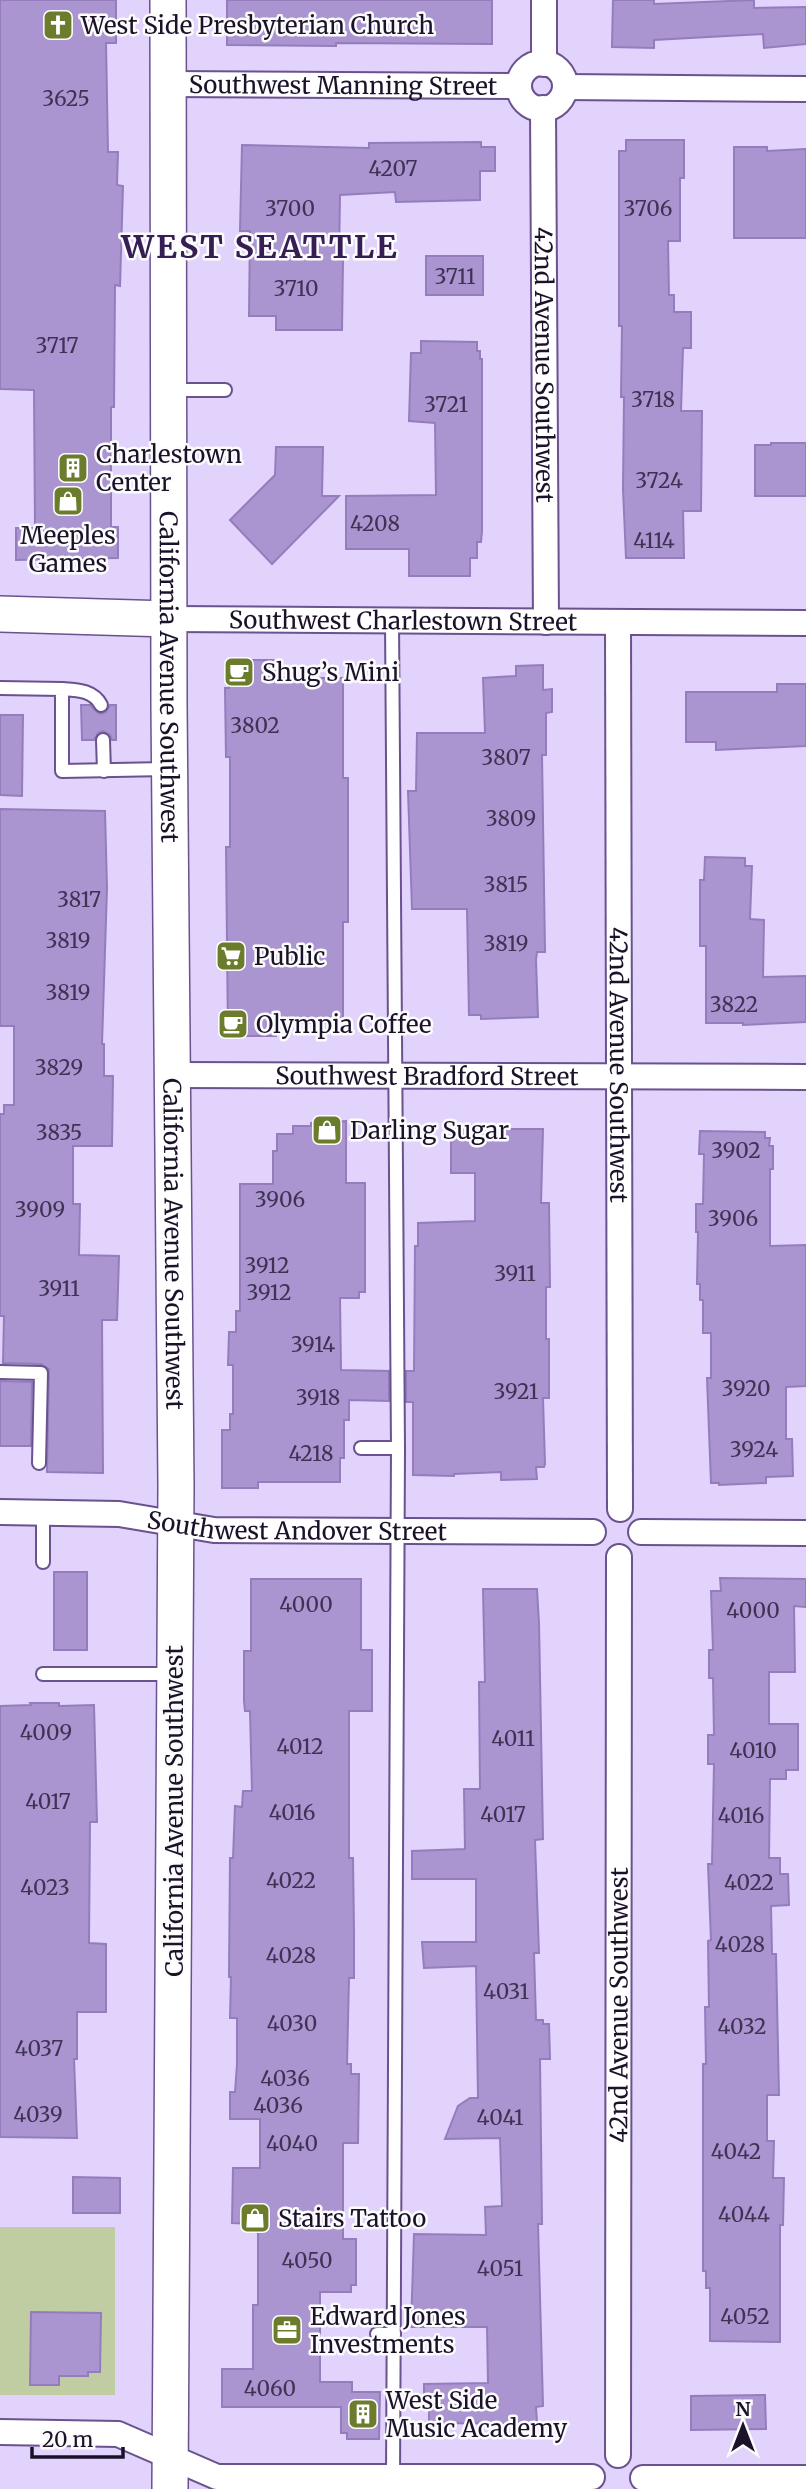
<svg xmlns="http://www.w3.org/2000/svg" width="806" height="2489" viewBox="0 0 806 2489" font-family="Merriweather,serif">
<style>
.green{fill:#c0cca2}
.building{fill:#ab95d1;stroke:#957dbd;stroke-width:2}
.lines{fill:none;stroke-linecap:round;stroke-linejoin:round}
.lane-casing{stroke:#69528e;stroke-width:16}
.street-casing{stroke:#69528e;stroke-width:28}
.secondary-casing{stroke:#69528e;stroke-width:38}
.lane{stroke:#fff;stroke-width:12}
.street{stroke:#fff;stroke-width:24}
.secondary{stroke:#fff;stroke-width:35}
.labels{text-anchor:middle;dominant-baseline:central;stroke-width:5;stroke-linejoin:round;paint-order:stroke}
.number-label{font-size:21px;fill:#3f3354}
.poi-label{font-size:24px;fill:#1b122a;stroke:#fcfcfc;text-anchor:start}
.street-label{font-size:24px;fill:#1b122a;stroke:#fcfcfc}
.district-label{font-size:32px;font-weight:bold;letter-spacing:2px;fill:#361e55;stroke:#fcfcfc}
</style>
<rect width="100%" height="100%" fill="#e1d3fc"/>
<rect class="green" x="0" y="2227" width="115" height="168"/>
<g class="building">
<path d="M0,0H116V43H106L108,152H118L117,185L123,186L120,286L115,285L114,407H111V527H118V558L16,560V528H35L34,390L0,389Z"/>
<path d="M227,0H492V44L336,43V46L227,45Z"/>
<path d="M613,0H654V4L754,0V8L806,7V44L764,48L763,34L654,40V48L612,47Z"/>
<path d="M626,140H684V178H680V241H668L669,295H674V312H691V348H683L681,411H702L701,511H683L684,558H626L623,489L624,397H621L622,326H619V151H626Z"/>
<path d="M481,142V147H495V171H480V200L396,202L395,192L340,195L339,260H343L342,330H276V316H249L250,231H240L242,145L369,148V143Z"/>
<path d="M734,147H767V151L806,149V238H734Z"/>
<rect x="426" y="256" width="57" height="39"/>
<path d="M421,341L477,342V351H480V359H482V531L481,542H477V558H470V576H409V549H346V496L436,495L435,423L409,421L411,353H421Z"/>
<path d="M771,443H806V496H755V445H771Z"/>
<path d="M276,447H323L322,496H339L272,564L230,520L275,475Z"/>
<path d="M229,660H278V678H343V778H348V922H343V1023H276V1036H228L226,847H230V757H226L225,688H229Z"/>
<path d="M543,665V690L552,689V712L546,713V755H542L545,952H537L536,960L538,1017L481,1019V1015H469L467,909H412L408,791H416L417,733H485L483,678L516,676V666Z"/>
<path d="M777,684H806V746L716,750V742H686V692H777Z"/>
<path d="M81,705H90L97,712L101,714L106,712L110,705H116V740H112L110,735L103,731L98,733L94,740H82Z"/>
<path d="M0,715H23L22,796L0,795Z"/>
<path d="M0,809L105,811L107,888L102,1044H104V1076H113L112,1146H73V1204H80L79,1255L119,1256L117,1320H102L103,1473L47,1472L49,1369L41,1364L3,1363L4,1316H0V1114H4V1105H14V1026H0Z"/>
<path d="M705,857L745,858V866H752L750,919L764,920L763,977L806,976V1022L743,1025V1023H706V946H700V880H704Z"/>
<path d="M346,1121V1183H365V1292H359V1298H340L341,1370L389,1371V1401L349,1400V1420H344V1458H340V1482H258V1488H222V1430H230V1414H233V1365H228L229,1332H236V1311H240V1184H273V1151H277V1134H293V1126H311V1123Z"/>
<path d="M451,1125H486V1129H543L541,1203H549L550,1287H546V1339H549V1398H543L545,1464L544,1467H536L537,1479L501,1480V1472L454,1474V1476L413,1475V1402H406V1371H414L415,1246H418V1223L475,1221V1173H451Z"/>
<path d="M700,1131L765,1132V1138H770L769,1146H773V1169H770V1246L806,1245V1386L786,1387V1439H792L793,1476L766,1477V1483L719,1485V1483H711L707,1378H711V1333H703V1300H700V1284H697L698,1232H696V1204H703L704,1154H699Z"/>
<path d="M0,1381L32,1382L31,1446H0Z"/>
<rect x="54" y="1572" width="33" height="78"/>
<path d="M720,1578L806,1579V1607L794,1606L795,1672H769V1724H798V1770H786V1779H770L769,1858H780V1874H788L789,1905L771,1906L772,1954H776L779,2095H767V2141H774L773,2178H784L783,2225H780V2342L710,2341V2288H706V2271H703V2064H706L705,2007H709L708,1941L711,1940L708,1864H712L714,1764H708V1735H714L713,1678H709V1650H713L711,1591H721Z"/>
<path d="M251,1579H361V1650H372V1711H349V1858H353L354,1932V1978H349L347,2064H351V2074H359L358,2143H343V2239H356V2285H351V2292H320V2382H352V2392H380L379,2439H347V2433H341V2407H222V2369H253V2305H258V2224L232,2223L233,2168H260V2119H230V2092H235L237,2064V2018H230L231,1977H229L230,1858H233L235,1806L242,1807L243,1791H252L250,1711H245L244,1701V1651H251Z"/>
<path d="M483,1589H537L539,1623L543,1839L535,1840L539,1953H534L536,2020H543V2024H549L550,2059H540L542,2224H538L543,2406L536,2407L537,2422L528,2424L429,2423V2408H424V2384L488,2383L487,2327H411L414,2234L486,2235L485,2207L502,2206L500,2138L445,2139L458,2106L470,2098H478L476,1966L424,1968L422,1942H476V1879H412V1851L465,1849L464,1789H480L479,1682H485Z"/>
<path d="M30,1703H59V1706L94,1705L97,1822H90L89,1943L106,1944V2012H77V2059H74L77,2138L0,2137V1706L31,1705Z"/>
<path d="M73,2177L120,2178V2213H73Z"/>
<path d="M31,2312L101,2313L100,2372H88V2376H59V2385H30Z"/>
<path d="M765,2395L766,2429L691,2430V2396Z"/>
</g>
<g class="lines">
<g class="lane-casing">
<g id="lane">
<path d="M169,390H225"/>
<path d="M392,621L398,1448L393,2479"/>
<path d="M0,688L62,689V771L166,769"/>
<path d="M62,689C77,690 93,690 101,705"/>
<path d="M103,740L104,771"/>
<path d="M0,1372L41,1373L39,1463"/>
<path d="M361,1448H398"/>
<path d="M43,1513V1562"/>
<path d="M43,1674H172"/>
<path d="M377,2334H394"/>
</g>
</g>
<g class="street-casing">
<g id="street">
<circle cx="542" cy="86" r="23"/>
<path d="M544,64V0"/>
<path id="s1" d="M168,84L519,86"/>
<path d="M565,87L806,89"/>
<path id="s2" d="M543,108L546,622"/>
<path id="s3" d="M169,619L806,623"/>
<path id="s4" d="M618,622L620,1509"/>
<path id="s5" d="M173,1075L806,1077"/>
<path id="s6" d="M0,1512L119,1514L214,1530L593,1532"/>
<path d="M641,1532L806,1533"/>
<path d="M0,2432L118,2434L217,2477H592"/>
<path id="s7" d="M618,2455L619,1557"/>
<path d="M643,2478H806"/>
</g>
</g>
<g class="secondary-casing">
<g id="secondary">
<path id="s8" d="M168,0L169,705L176,1486L170,2489"/>
<path d="M0,614L169,619"/>
</g>
</g>
<use href="#lane" class="lane"/>
<use href="#street" class="street"/>
<use href="#secondary" class="secondary"/>
</g>
<defs>
<g id="church-square" transform="scale(1.575)"><rect x="-9" y="-9" width="18" height="18" rx="4" fill="#6b7d2d" stroke="#fcfcfc"/><path d="M-1.2-6h2.4v3.5h3.3v2.4h-3.3V6h-2.4V-.1h-3.3v-2.4h3.3Z" fill="#fff"/></g>
<g id="building-square" transform="scale(1.575)"><rect x="-9" y="-9" width="18" height="18" rx="4" fill="#6b7d2d" stroke="#fcfcfc"/><path d="M-4-6H4V6H1V3H-1V6H-4ZM-2.5-4.3h1.7v1.8h-1.7ZM.8-4.3h1.7v1.8H.8ZM-2.5-1h1.7V.8h-1.7ZM.8-1h1.7V.8H.8Z" fill="#fff"/></g>
<g id="shop-square" transform="scale(1.575)"><rect x="-9" y="-9" width="18" height="18" rx="4" fill="#6b7d2d" stroke="#fcfcfc"/><path d="M-5-2.5h2.3a2.7 3.5 0 0 1 5.4 0H5L5.5 6h-11ZM-1.5-2.5h3a1.5 2.3 0 0 0-3 0Z" fill="#fff"/></g>
<g id="cafe-square" transform="scale(1.575)"><rect x="-9" y="-9" width="18" height="18" rx="4" fill="#6b7d2d" stroke="#fcfcfc"/><path d="M-5.5-4.5H6V0H3Q3 3.5 0 3.5H-2.5Q-5.5 3.5-5.5 0ZM3-3.2v2h1.7v-2ZM-6 4.5H4V6H-6Z" fill="#fff"/></g>
<g id="supermarket-square" transform="scale(1.575)"><rect x="-9" y="-9" width="18" height="18" rx="4" fill="#6b7d2d" stroke="#fcfcfc"/><path d="M-6-5.5h2.5l.6 2H6L4.5 2H-2.5L-4.4-4H-6ZM-1.5 3.2a1.3 1.3 0 1 0 .1 0ZM3 3.2a1.3 1.3 0 1 0 .1 0Z" fill="#fff"/></g>
<g id="office-square" transform="scale(1.575)"><rect x="-9" y="-9" width="18" height="18" rx="4" fill="#6b7d2d" stroke="#fcfcfc"/><path d="M-6-3h4V-5.5h4V-3h4V5H-6ZM-1-4.5V-3h2v-1.5ZM-6 0V1H6V0Z" fill="#fff"/></g>
</defs>
<g fill-rule="evenodd">
<use href="#church-square" x="58" y="25"/>
<use href="#building-square" x="73" y="468"/>
<use href="#shop-square" x="68" y="501"/>
<use href="#cafe-square" x="239" y="672"/>
<use href="#supermarket-square" x="231" y="956"/>
<use href="#cafe-square" x="233" y="1024"/>
<use href="#shop-square" x="327" y="1130"/>
<use href="#shop-square" x="255" y="2218"/>
<use href="#office-square" x="287" y="2330"/>
<use href="#building-square" x="363" y="2414"/>
</g>
<g class="labels">
<g class="number-label">
<text x="66" y="98">3625</text>
<text x="393" y="168">4207</text>
<text x="290" y="208">3700</text>
<text x="648" y="208">3706</text>
<text x="455" y="276">3711</text>
<text x="296" y="288">3710</text>
<text x="57" y="345">3717</text>
<text x="653" y="399">3718</text>
<text x="446" y="404">3721</text>
<text x="659" y="480">3724</text>
<text x="375" y="523">4208</text>
<text x="654" y="540">4114</text>
<text x="255" y="725">3802</text>
<text x="506" y="757">3807</text>
<text x="511" y="818">3809</text>
<text x="506" y="884">3815</text>
<text x="79" y="899">3817</text>
<text x="68" y="940">3819</text>
<text x="506" y="943">3819</text>
<text x="68" y="992">3819</text>
<text x="734" y="1004">3822</text>
<text x="59" y="1067">3829</text>
<text x="59" y="1132">3835</text>
<text x="736" y="1150">3902</text>
<text x="280" y="1199">3906</text>
<text x="40" y="1209">3909</text>
<text x="733" y="1218">3906</text>
<text x="267" y="1265">3912</text>
<text x="515" y="1273">3911</text>
<text x="59" y="1288">3911</text>
<text x="269" y="1292">3912</text>
<text x="313" y="1344">3914</text>
<text x="746" y="1388">3920</text>
<text x="516" y="1391">3921</text>
<text x="318" y="1397">3918</text>
<text x="754" y="1449">3924</text>
<text x="311" y="1453">4218</text>
<text x="306" y="1604">4000</text>
<text x="753" y="1610">4000</text>
<text x="46" y="1732">4009</text>
<text x="513" y="1738">4011</text>
<text x="300" y="1746">4012</text>
<text x="753" y="1750">4010</text>
<text x="48" y="1801">4017</text>
<text x="292" y="1812">4016</text>
<text x="503" y="1814">4017</text>
<text x="741" y="1815">4016</text>
<text x="291" y="1880">4022</text>
<text x="749" y="1882">4022</text>
<text x="45" y="1887">4023</text>
<text x="740" y="1944">4028</text>
<text x="291" y="1955">4028</text>
<text x="506" y="1991">4031</text>
<text x="292" y="2023">4030</text>
<text x="742" y="2026">4032</text>
<text x="39" y="2048">4037</text>
<text x="285" y="2078">4036</text>
<text x="278" y="2105">4036</text>
<text x="38" y="2114">4039</text>
<text x="500" y="2117">4041</text>
<text x="292" y="2143">4040</text>
<text x="736" y="2151">4042</text>
<text x="744" y="2214">4044</text>
<text x="307" y="2260">4050</text>
<text x="500" y="2268">4051</text>
<text x="745" y="2316">4052</text>
<text x="270" y="2388">4060</text>
</g>
<g class="poi-label">
<text x="81" y="25">West Side Presbyterian Church</text>
<text x="96" y="454">Charlestown<tspan x="96" dy="28">Center</tspan></text>
<text x="68" y="535" text-anchor="middle">Meeples<tspan x="68" dy="28">Games</tspan></text>
<text x="262" y="672">Shug’s Mini</text>
<text x="254" y="956">Public</text>
<text x="256" y="1024">Olympia Coffee</text>
<text x="350" y="1130">Darling Sugar</text>
<text x="278" y="2218">Stairs Tattoo</text>
<text x="310" y="2316">Edward Jones<tspan x="310" dy="28">Investments</tspan></text>
<text x="386" y="2400">West Side<tspan x="386" dy="28">Music Academy</tspan></text>
</g>
<g class="street-label">
<text stroke="none"><textPath href="#s1" startOffset="175">Southwest Manning Street</textPath></text>
<text stroke="none"><textPath href="#s2" startOffset="257">42nd Avenue Southwest</textPath></text>
<text stroke="none"><textPath href="#s3" startOffset="234">Southwest Charlestown Street</textPath></text>
<text stroke="none"><textPath href="#s8" startOffset="677">California Avenue Southwest</textPath></text>
<text stroke="none"><textPath href="#s4" startOffset="443">42nd Avenue Southwest</textPath></text>
<text stroke="none"><textPath href="#s5" startOffset="254">Southwest Bradford Street</textPath></text>
<text stroke="none"><textPath href="#s8" startOffset="1244">California Avenue Southwest</textPath></text>
<text stroke="none"><textPath href="#s6" startOffset="298">Southwest Andover Street</textPath></text>
<text transform="translate(174 1811) rotate(-90)">California Avenue Southwest</text>
<text stroke="none"><textPath href="#s7" startOffset="450">42nd Avenue Southwest</textPath></text>
</g>
<g class="district-label">
<text x="260" y="247">WEST SEATTLE</text>
</g>
</g>
<g transform="translate(743 2426)" stroke="#fcfcfc" stroke-width="5" paint-order="stroke">
<path d="M0-5L12 26L0 18L-12 26Z" fill="#1b122a"/>
<text y="-10" font-size="19" font-weight="bold" text-anchor="middle" fill="#1b122a">N</text>
</g>
<path d="M32 2447v10h91v-10" fill="none" stroke="#1b122a" stroke-width="3.5"/>
<text x="42" y="2447" font-size="21" fill="#1b122a" stroke="#fcfcfc" stroke-width="5" paint-order="stroke">20 m</text>
</svg>
